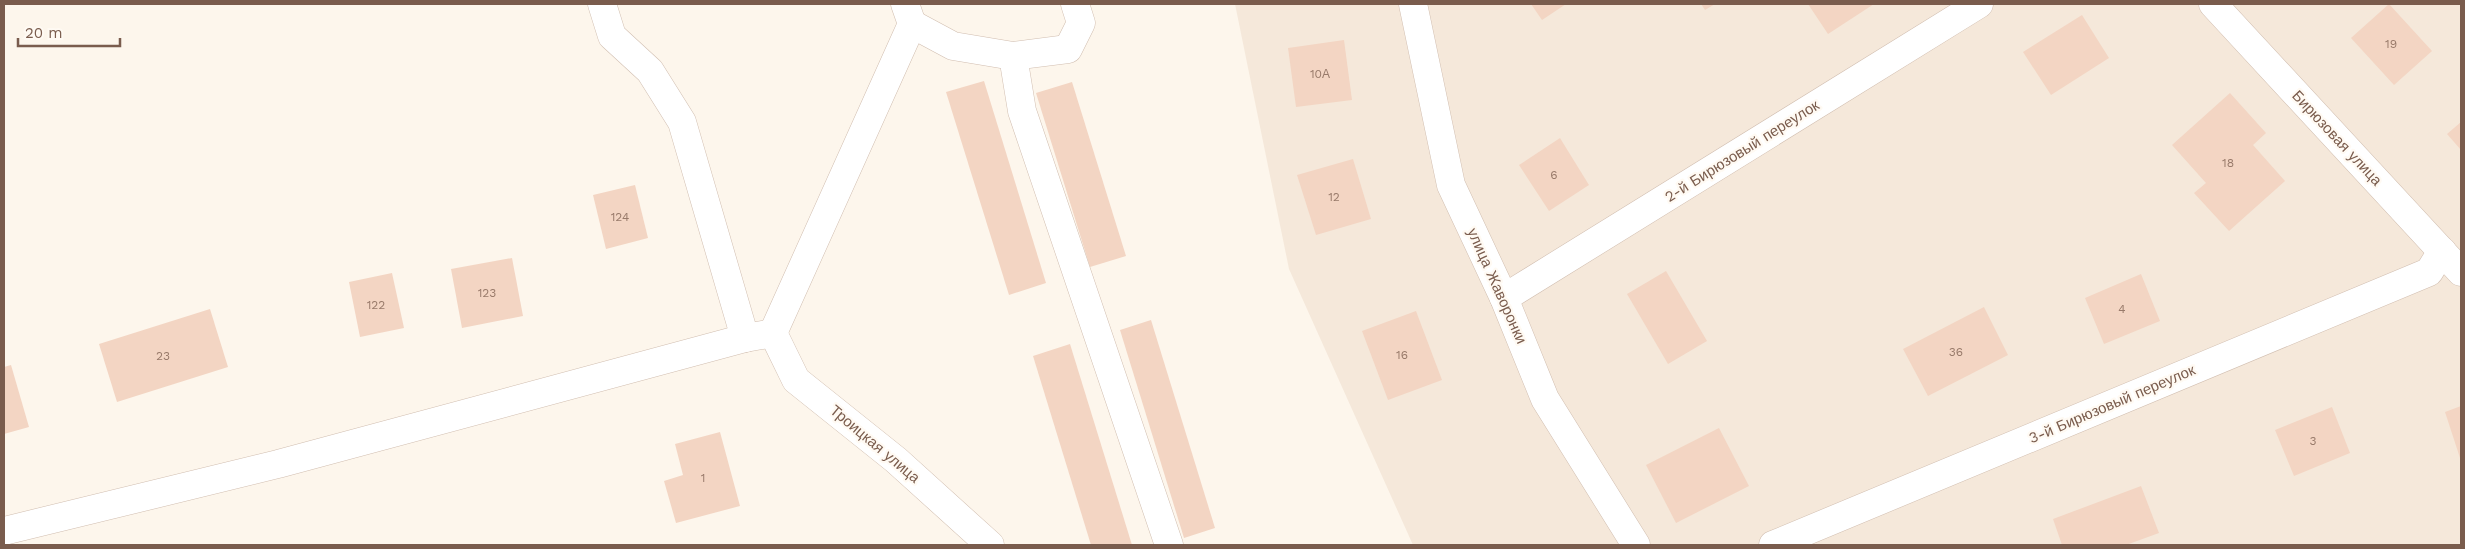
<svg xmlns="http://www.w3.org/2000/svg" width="2465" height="549" viewBox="0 0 2465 549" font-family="'Work Sans',sans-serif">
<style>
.residential{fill:#f5e8da}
.building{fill:#f3d5c3}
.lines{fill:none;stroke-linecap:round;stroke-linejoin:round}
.minor-casing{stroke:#d1beb0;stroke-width:29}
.minor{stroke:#fff;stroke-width:28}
.labels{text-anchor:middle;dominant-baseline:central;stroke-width:4.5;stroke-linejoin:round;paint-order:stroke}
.number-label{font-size:12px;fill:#987a6a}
.street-label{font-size:15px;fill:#7a5c4d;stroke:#fffaf3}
</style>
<rect width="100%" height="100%" fill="#fdf6ec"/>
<path class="residential" d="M1235,4H2461V545H1413L1289,269Z"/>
<g class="building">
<path d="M1531,4H1566L1542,20Z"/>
<path d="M1701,4H1715L1705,10Z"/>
<path d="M1808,4H1874L1828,34Z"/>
<path d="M2389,4L2432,51L2394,85L2351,38Z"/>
<path d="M2082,15L2109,58L2051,95L2023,52Z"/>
<path d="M1344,40L1352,100L1296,107L1288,48Z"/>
<path d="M984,81L1046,283L1009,295L946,92Z"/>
<path d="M1072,82L1126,256L1090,267L1036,93Z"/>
<path d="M2230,93L2266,133L2253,145L2285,181L2229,231L2194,193L2206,183L2172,145Z"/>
<path d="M2461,122V150L2447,134Z"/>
<path d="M1560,138L1589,185L1549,211L1519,165Z"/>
<path d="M1353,159L1371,219L1316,235L1297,175Z"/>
<path d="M635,185L648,238L606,249L593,195Z"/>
<path d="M512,258L523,316L462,328L451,269Z"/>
<path d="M1666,271L1707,341L1668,364L1627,294Z"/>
<path d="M392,273L404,328L360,337L349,282Z"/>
<path d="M2141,274L2160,321L2104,344L2085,298Z"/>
<path d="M1984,307L2008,355L1928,396L1903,349Z"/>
<path d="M210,309L228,367L117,402L99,344Z"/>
<path d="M1416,311L1442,380L1388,400L1362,331Z"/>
<path d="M1151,320L1215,528L1184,538L1120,330Z"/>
<path d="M1070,344L1132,545H1091L1033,356Z"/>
<path d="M11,365L29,427L4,434V367Z"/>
<path d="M2461,406V461L2445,412Z"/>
<path d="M2332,407L2350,453L2294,476L2275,430Z"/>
<path d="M1719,428L1749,486L1676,523L1646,465Z"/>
<path d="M720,432L740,506L676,523L664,481L683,475L675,444Z"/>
<path d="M2141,486L2159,533L2126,545H2062L2053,519Z"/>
</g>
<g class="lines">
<g class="minor-casing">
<g id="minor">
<path d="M602,4L612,36L650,71L682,122L745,338"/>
<path d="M1413,4L1451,185L1504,298L1545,399L1636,545"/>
<path d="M2213,4L2461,272"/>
<path d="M912,24L953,46L1013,56L1068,49L1081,23L1075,4"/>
<path d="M1013,56L1022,111L1169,545"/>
<path d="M1504,298L1979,4"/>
<path d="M773,333L912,24L905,4"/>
<path d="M773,333L796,380L896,460L990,545"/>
<path d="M4,531L278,464L745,338L773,333"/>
<path d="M1773,545L2429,272L2442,251"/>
</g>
</g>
<use href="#minor" class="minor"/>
</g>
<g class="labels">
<g class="number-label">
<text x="2391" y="44">19</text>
<text x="1320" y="74">10А</text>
<text x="2228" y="163">18</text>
<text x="1554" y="175">6</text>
<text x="1334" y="197">12</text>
<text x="620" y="217">124</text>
<text x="487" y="293">123</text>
<text x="376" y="305">122</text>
<text x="2122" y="309">4</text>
<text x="1956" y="352">36</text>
<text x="1402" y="355">16</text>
<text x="163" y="356">23</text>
<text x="2313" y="441">3</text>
<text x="703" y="478">1</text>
</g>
<g class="street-label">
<text transform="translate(2337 138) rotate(47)">Бирюзовая улица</text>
<text transform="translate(1742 151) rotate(-32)">2-й Бирюзовый переулок</text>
<text transform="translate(1497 286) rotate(66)">улица Жаворонки</text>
<text transform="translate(2112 404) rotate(-23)">3-й Бирюзовый переулок</text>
<text transform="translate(875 444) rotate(40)">Троицкая улица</text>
</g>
</g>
<rect width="2465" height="549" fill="none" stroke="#7a5c4d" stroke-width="10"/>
<path d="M18 38v8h102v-8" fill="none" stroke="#7a5c4d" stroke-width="2.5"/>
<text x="25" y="38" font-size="15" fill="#7a5c4d" stroke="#fffaf3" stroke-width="4" paint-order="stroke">20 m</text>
</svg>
